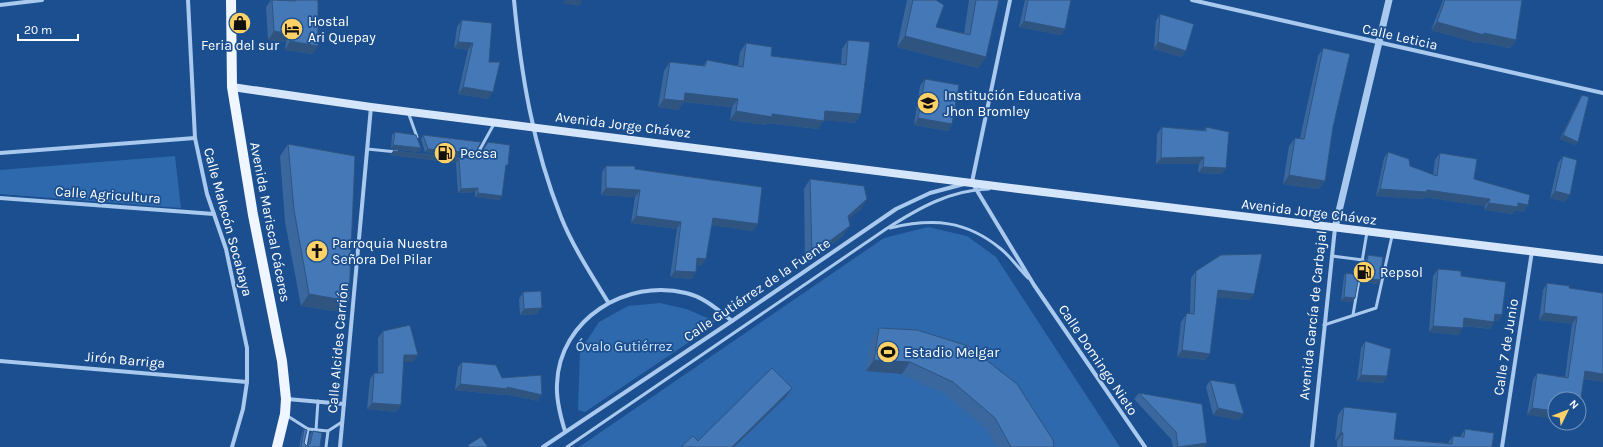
<svg xmlns="http://www.w3.org/2000/svg" width="1603" height="447" viewBox="0 0 1603 447" font-family="Karla,sans-serif">
<style>
.green{fill:#2e69ad}
.lines{fill:none;stroke-linecap:round;stroke-linejoin:round}
.service{stroke:#a9c9ee;stroke-width:3}
.minor{stroke:#a9c9ee;stroke-width:4}
.tertiary{stroke:#a9c9ee;stroke-width:7}
.secondary{stroke:#d6e6fa;stroke-width:8}
.primary{stroke:#f0f6ff;stroke-width:10}
.wall{fill:#3a679d}
.shaded-wall{fill:#305480}
.building{fill:#4478b7;stroke:#305480}
.labels{text-anchor:middle;dominant-baseline:central;stroke-width:3.5;stroke-linejoin:round;paint-order:stroke}
.poi-label{font-size:14px;fill:#fff;stroke:#1b4f8f;text-anchor:start}
.street-label{font-size:14px;fill:#fff;stroke:#1b4f8f}
.park-label{font-size:14px;fill:#cfe3fa;stroke:#1b4f8f}
</style>
<rect width="100%" height="100%" fill="#1b4f8f"/>
<g class="green">
<path d="M175,156L181,208L0,194V170Z"/>
<path d="M928,227L967,236L996,257L1120,447H579L884,238Z"/>
<path d="M660,303L686,309L715,321L713,326L585,412L578,410L580,351L599,322L628,306Z"/>
</g>
<g class="lines">
<g class="service">
<path d="M408,112L417,137"/>
<path d="M367,149L397,152"/>
<path d="M474,160L494,124"/>
<path d="M890,228C933,218 966,220 1001,249C1011,257 1019,269 1028,278"/>
<path d="M1332,256L1363,260"/>
<path d="M1353,315L1367,232"/>
<path d="M1324,325L1376,308L1392,236"/>
<path d="M286,415L308,429L305,447"/>
<path d="M308,429L328,431"/>
<path d="M316,430L318,401"/>
<path d="M326,447L328,431L342,422"/>
<path d="M567,447L886,229C919,208 950,190 989,189"/>
</g>
<g class="minor">
<path d="M188,0L195,138L207,194L226,249L247,348V382L243,409L232,447"/>
<path d="M514,0C521,74 533,147 561,217C573,247 591,274 608,302"/>
<path d="M1192,0L1603,93"/>
<path d="M0,5L42,0"/>
<path d="M0,153L195,138"/>
<path d="M972,182L1010,0"/>
<path d="M973,184L1034,285L1145,447"/>
<path d="M0,198L214,214"/>
<path d="M0,361L247,382"/>
<path d="M287,399L344,404"/>
<path d="M565,431C560,415 556,400 557,384C559,319 627,278 686,293C704,297 718,310 732,321"/>
<path d="M340,447L371,107"/>
<path d="M543,447L732,321L896,209L930,193L964,184"/>
<path d="M1312,447L1335,228"/>
<path d="M1502,447L1532,251"/>
</g>
<path class="tertiary" d="M1335,228L1389,0"/>
<path class="secondary" d="M232,87L371,107L1011,188L1603,260"/>
<path class="primary" d="M231,0L232,87L253,215L282,361L286,399L285,414L277,447"/>
</g>
<g class="wall">
<path d="M271,0H318L313,54L285,50L286,42L268,40L266,7Z"/>
<path d="M907,0H936V27L964,34L969,0H999L986,57L978,68L897,47Z"/>
<path d="M1025,0H1071L1061,35L1019,27Z"/>
<path d="M1443,0H1522L1516,40L1510,48L1479,42L1478,43L1431,30Z"/>
<path d="M1160,14L1186,51L1181,57L1154,49L1156,21Z"/>
<path d="M462,20L489,62L488,99L458,94L468,50L454,48L457,27Z"/>
<path d="M848,40L861,114L855,123L824,120L818,129L767,123L766,125L730,120L732,107L684,102L678,110L658,107L664,71L670,62L703,66L707,60L738,66L740,52L746,43L771,56L841,64L842,49Z"/>
<path d="M1323,48L1333,127L1325,181L1319,189L1283,184L1289,146L1295,138H1300L1318,56Z"/>
<path d="M925,79L952,124L948,131L914,125L920,86Z"/>
<path d="M1582,95L1576,145L1560,139L1580,98Z"/>
<path d="M1162,127L1204,130L1206,127L1226,168L1221,174L1198,173L1199,164H1156L1157,134Z"/>
<path d="M395,132L421,148L419,152L391,149L392,135Z"/>
<path d="M423,135L472,157L425,152L421,139Z"/>
<path d="M288,144L349,301L341,312L301,306L285,222L280,156Z"/>
<path d="M1388,152L1410,166L1433,175L1435,160L1440,153L1474,179L1528,205L1523,212L1515,210L1513,214L1484,210L1485,206L1424,197L1422,199L1376,196L1384,158Z"/>
<path d="M390,155L477,159L505,169L500,200L475,197V192L458,193L456,163Z"/>
<path d="M1563,156L1565,202L1550,198L1558,163Z"/>
<path d="M606,166L635,169L753,231L712,225L701,266L696,265L692,279L670,277L677,229L631,223L635,197L601,195L602,172Z"/>
<path d="M810,179L867,199L861,209L848,219L843,236L805,263L804,189Z"/>
<path d="M1368,255L1380,280L1378,284L1362,282L1366,259Z"/>
<path d="M1438,269L1461,276L1502,315L1498,321H1494L1490,329L1463,326L1459,335L1429,332L1433,276Z"/>
<path d="M1196,271L1250,300L1217,297L1206,360L1177,357L1181,322L1187,313H1190L1191,278Z"/>
<path d="M1346,273L1355,298L1352,302L1341,301L1344,276Z"/>
<path d="M1547,283L1569,288L1603,293V382L1584,379L1527,415L1533,380L1537,373L1565,377L1572,324L1539,320L1543,290Z"/>
<path d="M523,292L537,314L520,315L519,299Z"/>
<path d="M879,328L1054,447H997L987,430L945,394L902,374L866,371L871,339Z"/>
<path d="M383,331L413,362H404L401,405L396,412L367,409L370,379L374,373H378V338Z"/>
<path d="M1365,341L1387,376L1383,383L1357,381L1361,348Z"/>
<path d="M462,362L502,378L538,401L505,394L504,395L455,390L458,367Z"/>
<path d="M1210,380L1239,420L1213,415L1206,387Z"/>
<path d="M1139,393L1205,447H1173L1171,439L1134,399Z"/>
<path d="M1344,407L1394,439L1448,443L1453,436L1460,437L1465,429L1492,447H1337V441H1335L1338,415Z"/>
<path d="M304,429V443L307,446L308,445L310,434L313,431L320,447H299L302,433Z"/>
</g>
<g class="shaded-wall">
<path d="M565,0H582L579,6L562,3Z"/>
<path d="M1024,21L1065,29L1061,35L1019,27Z"/>
<path d="M1437,22L1484,33L1516,40L1510,48L1479,42L1478,43L1431,30Z"/>
<path d="M274,31L291,34L286,42L268,40Z"/>
<path d="M905,36L986,57L978,68L897,47Z"/>
<path d="M290,41L318,46L313,54L285,50Z"/>
<path d="M458,42L473,43L468,50L454,48Z"/>
<path d="M1158,42L1186,51L1181,57L1154,49Z"/>
<path d="M463,87L493,92L488,99L458,94Z"/>
<path d="M685,93L738,99L732,107L684,102L678,110L658,107L664,99Z"/>
<path d="M736,111L772,114L824,121L818,129L767,123L766,125L730,120Z"/>
<path d="M825,111L861,114L855,123L819,120Z"/>
<path d="M918,118L952,124L948,131L914,125Z"/>
<path d="M1563,135L1578,142L1576,145L1560,139Z"/>
<path d="M393,145L421,148L419,152L391,149Z"/>
<path d="M428,149L475,153L472,157L425,152Z"/>
<path d="M393,151L459,159L456,163L390,155Z"/>
<path d="M1204,157L1199,164H1156L1161,158Z"/>
<path d="M1203,167L1226,168L1221,174L1198,173Z"/>
<path d="M1289,175L1325,181L1319,189L1283,184Z"/>
<path d="M478,188L475,192L458,193L461,189Z"/>
<path d="M606,188L640,190L635,197L601,195Z"/>
<path d="M1380,189L1427,190L1490,199L1485,206L1424,197L1422,199L1376,196Z"/>
<path d="M1555,191L1570,195L1565,202L1550,198Z"/>
<path d="M478,193L502,196L500,200L475,197Z"/>
<path d="M867,199L861,209L841,225L848,216Z"/>
<path d="M1489,203H1518L1528,205L1523,212L1515,210L1513,214L1484,210Z"/>
<path d="M636,216L681,222L677,229L631,223Z"/>
<path d="M713,218L758,224L753,231L709,225Z"/>
<path d="M850,226L843,236L805,263L812,254Z"/>
<path d="M697,258L706,259L701,266L692,265Z"/>
<path d="M675,271L696,272L692,279L670,277Z"/>
<path d="M1364,278L1380,280L1378,284L1362,282Z"/>
<path d="M1218,290L1254,294L1250,300L1213,297Z"/>
<path d="M309,294L349,301L341,312L301,306Z"/>
<path d="M1344,297L1355,298L1352,302L1341,301Z"/>
<path d="M542,308L537,314L520,315L524,309Z"/>
<path d="M1544,313L1577,317L1572,324L1539,320Z"/>
<path d="M1495,314L1502,315L1498,321H1491Z"/>
<path d="M1464,318L1494,322L1490,329L1459,325Z"/>
<path d="M1433,326L1463,328L1459,335L1429,332Z"/>
<path d="M1182,350L1210,354L1206,360L1177,357Z"/>
<path d="M404,355H418L413,362H400Z"/>
<path d="M874,360L910,362L902,374L866,371Z"/>
<path d="M1585,371L1603,374V382L1580,378Z"/>
<path d="M1361,375L1387,376L1383,383L1357,381Z"/>
<path d="M460,384L507,387L542,395L538,401L505,394L504,395L455,390Z"/>
<path d="M792,388L786,397L734,447H732Z"/>
<path d="M372,403L401,405L396,412L367,409Z"/>
<path d="M1218,408L1244,414L1239,420L1213,415Z"/>
<path d="M1532,408L1555,411V419L1527,415Z"/>
<path d="M1341,432L1343,433L1337,441H1335Z"/>
<path d="M1207,443L1205,447H1181Z"/>
</g>
<g class="building">
<path d="M272,0L296,1V0H318V46L290,41L291,34L274,31Z"/>
<path d="M913,0H936L944,5L936,27L970,35L976,0H999L986,57L905,36Z"/>
<path d="M1028,0H1071L1065,29L1024,21Z"/>
<path d="M1445,0H1522L1516,40L1484,33V35L1437,22Z"/>
<path d="M1160,14L1194,24L1186,51L1158,42Z"/>
<path d="M462,20L492,23L489,62H500L493,92L463,87L473,43L458,42Z"/>
<path d="M848,40L870,42L861,114L825,111L824,121L772,114V117L736,111L738,99L685,93L684,101L664,99L670,62L705,66L707,60L743,67L746,43L772,47L771,56L846,65Z"/>
<path d="M1323,48L1350,54L1333,127L1325,181L1289,175L1295,138L1304,139Z"/>
<path d="M925,79L959,85L952,124L918,118Z"/>
<path d="M1582,95L1589,97L1578,142L1563,135Z"/>
<path d="M1162,127L1206,131V127L1229,132L1226,168L1203,167L1204,157L1161,158Z"/>
<path d="M395,132L416,135L421,148L393,145Z"/>
<path d="M423,135L481,142L475,153L428,149Z"/>
<path d="M488,142L510,145L508,165H506L502,196L478,193V188L461,189L459,159L393,151L477,159Z"/>
<path d="M288,144L355,156L349,301L309,294L294,210Z"/>
<path d="M1388,152L1409,159L1410,166L1437,176L1440,153L1477,159L1474,179L1530,195L1528,205L1518,203V207L1489,203L1490,199L1427,190L1426,192L1380,189Z"/>
<path d="M1563,156L1577,160L1570,195L1555,191Z"/>
<path d="M606,166H635V169L762,187L758,224L713,218L706,259L697,258L696,272L675,271L681,222L636,216L640,190L606,188Z"/>
<path d="M810,179L864,186L867,199L848,216L850,226L812,254Z"/>
<path d="M1262,254L1254,294L1218,290L1210,354L1182,350L1186,315L1187,313L1194,314L1196,271L1221,255Z"/>
<path d="M1368,255L1383,257L1380,280L1364,278Z"/>
<path d="M1438,269L1461,271V276L1506,282L1502,315L1495,314L1494,322L1464,318L1463,328L1433,326Z"/>
<path d="M1346,273L1359,275L1355,298L1344,297Z"/>
<path d="M1547,283L1570,286L1569,288L1603,293V374L1585,371L1579,411V399H1555V411L1532,408L1537,373L1568,378L1577,317L1544,313Z"/>
<path d="M541,291L542,308L524,309L523,292Z"/>
<path d="M410,325L418,355H404L401,405L372,403L374,373H383V331Z"/>
<path d="M879,328L917,330L968,346L1017,384L1053,440L1054,447H1011L995,418L953,382L910,362L874,360Z"/>
<path d="M1365,341L1391,349L1387,376L1361,375Z"/>
<path d="M462,362L496,365L502,378L541,375L542,395L507,387L508,389L460,384Z"/>
<path d="M772,368L792,388L732,447H681L693,436L698,441Z"/>
<path d="M1210,380L1235,384L1244,414L1218,408Z"/>
<path d="M1139,393L1202,404L1207,443L1178,447L1176,432Z"/>
<path d="M1344,407L1397,413L1394,439L1452,444L1453,436L1464,437L1465,429L1494,433L1492,447H1342L1343,433L1341,432Z"/>
<path d="M304,429L307,430L304,443L307,446L310,444L313,431L322,433L320,447H301Z"/>
<path d="M481,437L488,447H469L468,445Z"/>
</g>
<defs>
<g id="shop-disc" transform="scale(1.15)"><circle r="9.5" fill="#ffd166" stroke="#1b4f8f"/><path d="M-5-2.5h2.3a2.7 3.5 0 0 1 5.4 0H5L5.5 6h-11ZM-1.5-2.5h3a1.5 2.3 0 0 0-3 0Z" fill="#111"/></g>
<g id="hotel-disc" transform="scale(1.15)"><circle r="9.5" fill="#ffd166" stroke="#1b4f8f"/><path d="M-6-4.5h1.5V1H6V5H4.5V3h-9V5H-6ZM-4 0a1.8 1.8 0 1 1 3.6 0ZM.5 0V-2.5h3Q6-2.5 6 0Z" fill="#111"/></g>
<g id="school-disc" transform="scale(1.15)"><circle r="9.5" fill="#ffd166" stroke="#1b4f8f"/><path d="M0-5L7-2L0 1L-7-2ZM-4 1L0 2.5L4 1V4Q0 6-4 4Z" fill="#111"/></g>
<g id="fuel-disc" transform="scale(1.15)"><circle r="9.5" fill="#ffd166" stroke="#1b4f8f"/><path d="M-5.5-6h7V0h2V4h1.3V-2.5L3-4.5l.8-.8L6-3V5H2.5V1h-1V6h-7ZM-4.2-4.7v3.2H.2V-4.7Z" fill="#111"/></g>
<g id="church-disc" transform="scale(1.15)"><circle r="9.5" fill="#ffd166" stroke="#1b4f8f"/><path d="M-1.2-6h2.4v3.5h3.3v2.4h-3.3V6h-2.4V-.1h-3.3v-2.4h3.3Z" fill="#111"/></g>
<g id="stadium-disc" transform="scale(1.15)"><circle r="9.5" fill="#ffd166" stroke="#1b4f8f"/><path d="M0-5a6.5 5 0 1 0 0 10a6.5 5 0 1 0 0-10ZM-3.5-1.8h7v3.6h-7Z" fill="#111"/></g>
</defs>
<g fill-rule="evenodd">
<use href="#shop-disc" x="240" y="23"/>
<use href="#hotel-disc" x="292" y="29"/>
<use href="#school-disc" x="928" y="103"/>
<use href="#fuel-disc" x="445" y="153"/>
<use href="#church-disc" x="317" y="251"/>
<use href="#fuel-disc" x="1364" y="272"/>
<use href="#stadium-disc" x="888" y="352"/>
</g>
<g class="labels">
<g class="poi-label">
<text x="308" y="21">Hostal<tspan x="308" dy="16">Ari Quepay</tspan></text>
<text x="240" y="45" text-anchor="middle">Feria del sur</text>
<text x="944" y="95">Institución Educativa<tspan x="944" dy="16">Jhon Bromley</tspan></text>
<text x="460" y="153">Pecsa</text>
<text x="332" y="243">Parroquia Nuestra<tspan x="332" dy="16">Señora Del Pilar</tspan></text>
<text x="1380" y="272">Repsol</text>
<text x="904" y="352">Estadio Melgar</text>
</g>
<g class="street-label">
<text transform="translate(1400 37) rotate(13)">Calle Leticia</text>
<text transform="translate(623 125) rotate(7)">Avenida Jorge Chávez</text>
<text transform="translate(108 195) rotate(4)">Calle Agricultura</text>
<text transform="translate(1309 212) rotate(7)">Avenida Jorge Chávez</text>
<text transform="translate(228 222) rotate(75)">Calle Malecón Socabaya</text>
<text transform="translate(270 222) rotate(79)">Avenida Mariscal Cáceres</text>
<text transform="translate(757 290) rotate(-34)">Calle Gutiérrez de la Fuente</text>
<text transform="translate(1313 315) rotate(-84)">Avenida García de Carbajal</text>
<text transform="translate(1506 347) rotate(-81)">Calle 7 de Junio</text>
<text transform="translate(338 348) rotate(-85)">Calle Alcides Carrión</text>
<text transform="translate(125 360) rotate(5)">Jirón Barriga</text>
<text transform="translate(1098 360) rotate(56)">Calle Domingo Nieto</text>
</g>
<g class="park-label">
<text x="624" y="346">Óvalo Gutiérrez</text>
</g>
</g>
<g transform="translate(1567 411) rotate(47)"><circle r="19" fill="#1b4f8f" stroke="#7695bc"/>
<path d="M0-3L7 15L0 10L-7 15Z" fill="#ffd166"/>
<text y="-6" font-size="11" font-weight="bold" text-anchor="middle" fill="#ffffff">N</text>
</g>
<path d="M18 34v6h60v-6" fill="none" stroke="#ffffff" stroke-width="2"/>
<text x="24" y="34" font-size="12" fill="#ffffff" stroke="#1b4f8f" stroke-width="3" paint-order="stroke">20 m</text>
</svg>
